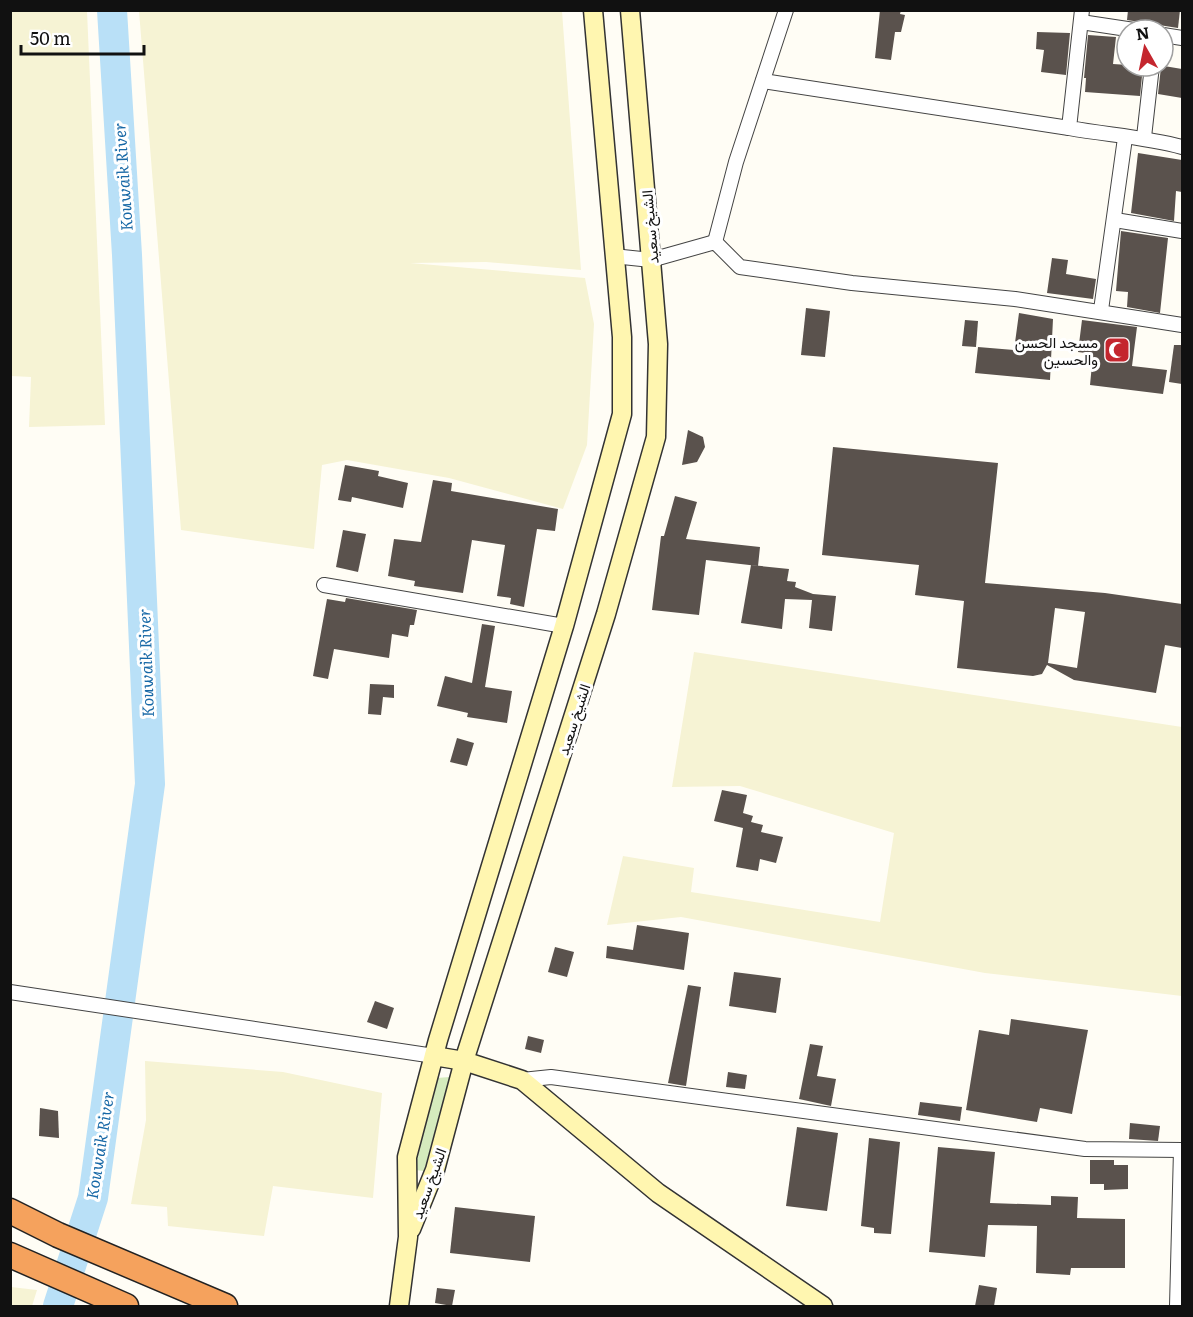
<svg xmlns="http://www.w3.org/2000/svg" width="1193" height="1317" viewBox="0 0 1193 1317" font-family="Literata,Vazirmatn,serif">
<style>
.farmland{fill:#f6f3d4}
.green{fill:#d5ebbd}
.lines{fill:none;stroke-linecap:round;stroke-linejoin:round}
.river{stroke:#b9e0f7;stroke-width:30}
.building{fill:#5a524d;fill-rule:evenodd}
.street-casing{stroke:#444;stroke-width:16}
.secondary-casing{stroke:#333;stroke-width:21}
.highway-casing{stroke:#222;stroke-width:27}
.street{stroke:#fff;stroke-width:14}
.secondary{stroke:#fff6b0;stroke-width:18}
.highway{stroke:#f5a25d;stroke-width:24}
.labels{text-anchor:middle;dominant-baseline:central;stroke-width:6;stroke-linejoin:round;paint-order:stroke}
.street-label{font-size:15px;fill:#111;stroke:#fff}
.poi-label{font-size:15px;fill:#111;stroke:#fff;text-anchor:end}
.water-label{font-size:16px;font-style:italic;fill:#1768a6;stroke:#fff}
</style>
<rect width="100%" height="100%" fill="#fffdf5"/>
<g class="farmland">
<path d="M11,10L87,11L105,425L29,427L31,377L11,376Z"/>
<path d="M139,11H562L581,270L486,262L410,263L585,278L594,324L587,445L563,509L449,478L347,460L322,465L314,549L181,530Z"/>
<path d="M694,652L1182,727V996L985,973L681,917L607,925L623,856L694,868L691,892L880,922L894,833L740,786L672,787Z"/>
<path d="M145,1061L283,1072L382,1093L373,1198L273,1186L264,1236L168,1226L167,1207L131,1204L146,1120Z"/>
<path d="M11,1287L37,1290L32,1306H11Z"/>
</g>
<path class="green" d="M450,1077L424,1171L415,1170L418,1145L436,1078Z"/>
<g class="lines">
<path class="river" d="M58,1306L93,1198L150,784L127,255L112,10"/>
</g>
<g class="building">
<path d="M880,10H901L900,14L905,15L901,32H895L891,60L875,58Z"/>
<path d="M1128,10H1180L1178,28L1127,20Z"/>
<path d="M1037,32L1070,33L1066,75L1041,72L1044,50L1036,49Z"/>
<path d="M1088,35L1116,37L1113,64L1143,66L1140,96L1085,92L1086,78H1084Z"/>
<path d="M1164,66L1182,69V98L1158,94L1161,67Z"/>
<path d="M1138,153L1182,160V192L1176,191L1174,221L1131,213Z"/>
<path d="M1121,231L1168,238L1160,313L1127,307L1128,292L1116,291Z"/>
<path d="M1052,258L1068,260L1066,274L1096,279L1093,299L1047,293Z"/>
<path d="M806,308L830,311L825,357L801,355Z"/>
<path d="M1019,313L1053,319L1050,380L975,373L978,347L1014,350Z"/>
<path d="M965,320L978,321L976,347L962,346Z"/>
<path d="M1082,320L1137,327L1132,366L1167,370L1163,394L1090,385L1093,354L1078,352Z"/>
<path d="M1174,345H1182V384L1169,382Z"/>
<path d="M688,430L703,437L705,447L697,462L682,465Z"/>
<path d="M833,447L998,463L985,583L1105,593L1182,604V648L1165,645L1156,693L1074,680L1047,665L1042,674L1033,676L957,668L964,601L915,595L919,565L822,555ZM1055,608L1085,612L1077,668L1048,663Z"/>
<path d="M345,465L379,471L378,476L408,483L403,508L352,497L351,502L338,500Z"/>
<path d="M433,480L452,483L451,491L558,509L555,531L537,529L524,607L510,604L511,598L497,596L505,545L472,540L463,593L414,586L415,581L388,576L394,539L421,542Z"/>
<path d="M675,496L697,502L686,539L760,547L758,566L706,560L699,615L652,610L661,536H664Z"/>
<path d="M343,530L366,534L358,572L336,567Z"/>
<path d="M751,565L789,569L787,581L796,582L795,587L813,594L836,596L832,631L809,628L812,600L785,599L782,629L741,623Z"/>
<path d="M346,598L417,610L414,625H410L408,637L392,634L389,658L334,649L328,679L313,676L327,599L345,602Z"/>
<path d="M482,624L495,626L485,687L512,691L507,723L467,717L468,713L437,706L445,676L472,683Z"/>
<path d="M370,684L394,685V698L383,697L381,715L368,714Z"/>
<path d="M457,738L474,743L467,766L450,762Z"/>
<path d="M722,790L747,795L743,813L753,816L751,822L763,825L761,832L783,837L776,863L760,859L758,871L736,867L743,828L714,821Z"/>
<path d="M637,925L689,933L684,970L606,958L607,946L633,950Z"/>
<path d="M555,947L574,952L567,977L548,972Z"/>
<path d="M734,972L781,978L776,1013L729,1006Z"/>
<path d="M688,985L701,987L686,1086L668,1083Z"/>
<path d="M375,1001L394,1008L387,1029L367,1022Z"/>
<path d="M1011,1019L1088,1030L1072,1114L1040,1108L1037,1122L966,1110L979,1030L1009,1035Z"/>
<path d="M528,1036L544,1040L541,1053L525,1049Z"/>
<path d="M810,1044L823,1046L817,1076L836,1079L831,1106L799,1099Z"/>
<path d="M728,1072L747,1075L745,1089L726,1087Z"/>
<path d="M920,1102L962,1107L960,1121L918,1115Z"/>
<path d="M40,1108L58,1111L59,1138L39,1136Z"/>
<path d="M1130,1123L1160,1126L1158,1141L1129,1139Z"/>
<path d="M797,1127L838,1133L827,1211L786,1206Z"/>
<path d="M869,1138L900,1142L891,1234L874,1233V1228L861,1226Z"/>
<path d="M938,1147L995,1152L990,1203L1051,1205V1196L1078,1197L1077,1218L1125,1219V1268H1071L1070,1275L1036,1273L1037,1226L988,1225L985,1257L929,1252Z"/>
<path d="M1090,1160H1114V1165H1128V1189L1104,1190V1184H1090Z"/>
<path d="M455,1207L535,1216L530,1262L450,1253Z"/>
<path d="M979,1285L997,1288L994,1306H975Z"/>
<path d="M437,1288L455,1290L452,1306L435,1303Z"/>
</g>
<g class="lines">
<g class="street-casing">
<g id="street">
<path d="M1082,10L1069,128C1108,135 1145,137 1182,147"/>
<path d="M1081,22L1134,30"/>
<path d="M1163,35L1182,38"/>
<path d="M763,81L1069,128"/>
<path d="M1144,137L1152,66"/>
<path d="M1115,220L1182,231"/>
<path d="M715,242L736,162L786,10"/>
<path d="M613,256L651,260L715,242L740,267L852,283L1015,299L1182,325"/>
<path d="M1101,310L1125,138"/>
<path d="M324,585L564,626"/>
<path d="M10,992L434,1056"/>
<path d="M522,1080L551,1077L1085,1149L1182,1150"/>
<path d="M1177,1306L1181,1150"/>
</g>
</g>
<g class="secondary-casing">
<g id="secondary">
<path d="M434,1056L464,1061L522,1080L658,1193L823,1306"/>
<path d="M411,1229L435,1170L464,1061L606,614L656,437L658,344L630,10"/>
<path d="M399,1306L408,1237L407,1157L438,1040L564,626L622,414V337L593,10"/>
</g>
</g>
<g class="highway-casing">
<g id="highway">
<path d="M10,1211L58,1235L225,1306"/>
<path d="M10,1255L126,1306"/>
</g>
</g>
<use href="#street" class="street"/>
<use href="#secondary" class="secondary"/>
<use href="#highway" class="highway"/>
</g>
<defs>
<g id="mosque-square" transform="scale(1.35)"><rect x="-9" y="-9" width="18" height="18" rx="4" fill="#c4262e" stroke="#fff"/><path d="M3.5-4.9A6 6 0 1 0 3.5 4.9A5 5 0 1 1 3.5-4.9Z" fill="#fff"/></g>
</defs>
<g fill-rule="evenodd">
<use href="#mosque-square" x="1117" y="350"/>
</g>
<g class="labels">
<g class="street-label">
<text transform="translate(649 227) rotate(-95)">الشيخ سعيد</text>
<text transform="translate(573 719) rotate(-72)">الشيخ سعيد</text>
<text transform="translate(428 1183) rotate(-70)">الشيخ سعيد</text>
</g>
<g class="poi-label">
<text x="1098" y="341">مسجد الحسن<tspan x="1098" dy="17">والحسين</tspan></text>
</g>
<g class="water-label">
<text transform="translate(122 177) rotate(-94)">Kouwaik River</text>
<text transform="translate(145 663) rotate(-92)">Kouwaik River</text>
<text transform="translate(99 1145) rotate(-81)">Kouwaik River</text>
</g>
</g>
<rect width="1193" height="1317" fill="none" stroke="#111111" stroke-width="24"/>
<g transform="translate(1145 48) rotate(351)"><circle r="28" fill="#ffffff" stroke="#a0a0a0" stroke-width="1.5"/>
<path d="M0-4.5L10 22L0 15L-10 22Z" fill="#c4262e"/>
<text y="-9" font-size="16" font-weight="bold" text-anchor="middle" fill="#111111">N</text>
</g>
<path d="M21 45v9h123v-9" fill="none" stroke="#111111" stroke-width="3"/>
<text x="30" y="45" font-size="18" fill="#111111" stroke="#ffffff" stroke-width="4.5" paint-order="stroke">50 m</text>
</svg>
